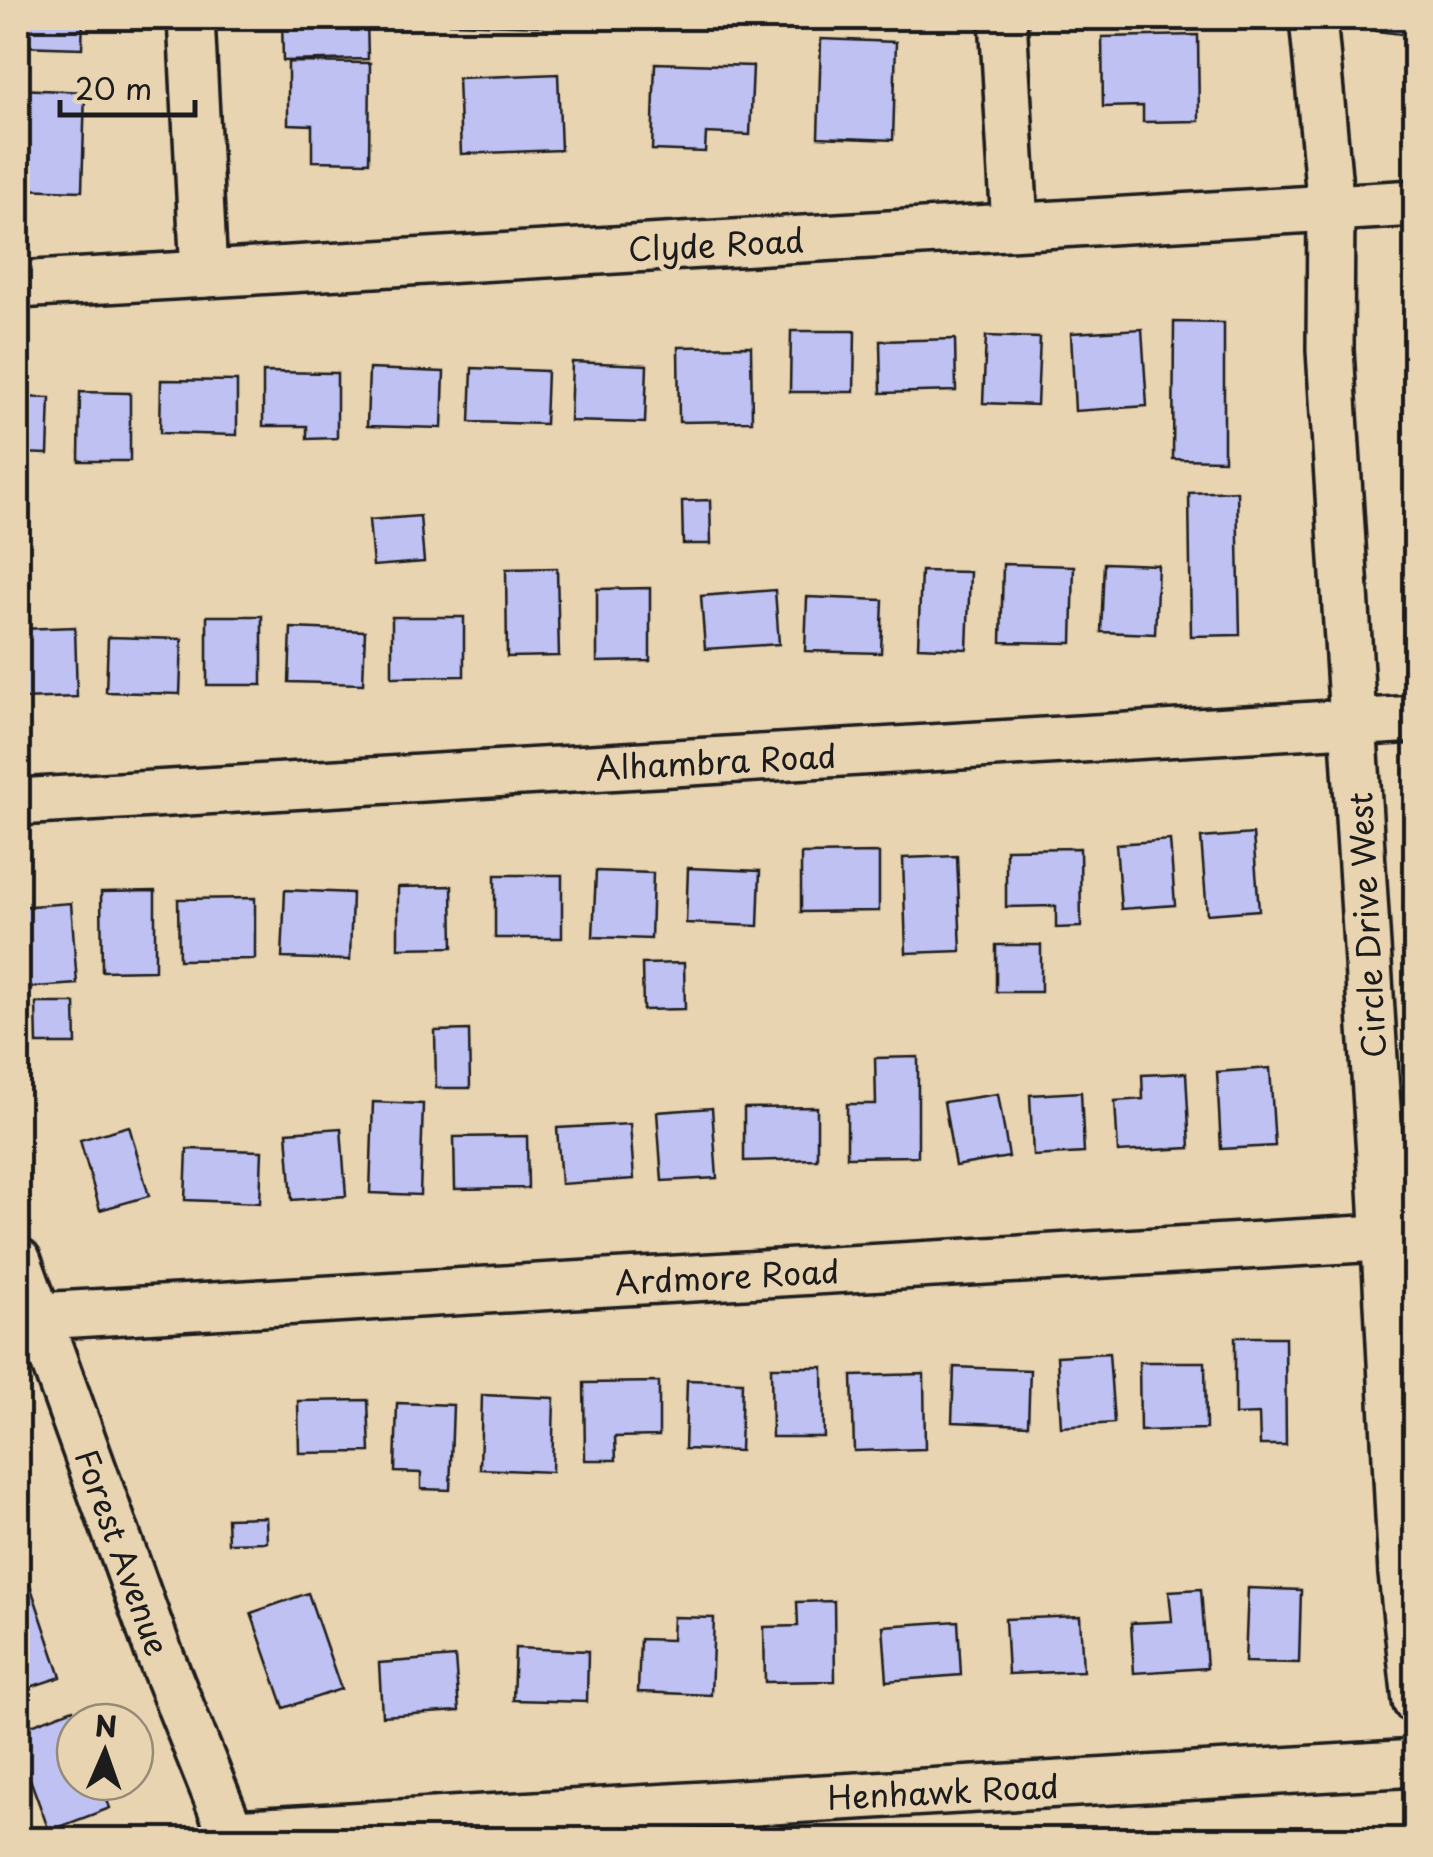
<svg xmlns="http://www.w3.org/2000/svg" width="1433" height="1857" viewBox="0 0 1433 1857" font-family="'Playpen Sans',sans-serif">
<style>
.building{fill:#bfc1f3;stroke:#1c1c1c;stroke-width:2.5}
.lines{fill:none;stroke-linecap:round;stroke-linejoin:round}
.minor-casing{stroke:#1c1c1c;stroke-width:52}
.minor{stroke:#e9d4b2;stroke-width:45}
.labels{text-anchor:middle;dominant-baseline:central;stroke-width:9;stroke-linejoin:round;paint-order:stroke}
.street-label{font-size:32px;fill:#1c1c1c;stroke:#e9d4b2}
</style>
<rect width="100%" height="100%" fill="#e9d4b2"/>
<filter id="ink" filterUnits="userSpaceOnUse"><feTurbulence type="fractalNoise" baseFrequency=".01" numOctaves="2"/><feDisplacementMap in="SourceGraphic" scale="20" xChannelSelector="R" yChannelSelector="G"/><feConvolveMatrix kernelMatrix="1 2 1 2 8 2 1 2 1" color-interpolation-filters="sRGB"/></filter>
<g filter="url(#ink)">
<g class="building">
<path d="M18,18H83L82,48L18,46Z"/>
<path d="M282,18H367L368,59L283,61Z"/>
<path d="M450,18H544L543,26L450,23Z"/>
<path d="M1378,18H1416V67L1406,66L1410,35L1376,31Z"/>
<path d="M1198,35L1199,121L1143,122V106L1103,107L1102,37Z"/>
<path d="M821,39L896,42L893,140L818,137Z"/>
<path d="M288,62L370,63L369,162L312,161V125L288,124Z"/>
<path d="M655,63L753,66L750,135L706,133L705,152L652,150Z"/>
<path d="M558,74L561,150L461,154L458,78Z"/>
<path d="M18,89L85,92L82,191L18,189Z"/>
<path d="M1174,322L1224,323V460L1173,459Z"/>
<path d="M1142,329L1147,406L1075,411L1071,333Z"/>
<path d="M791,331H855L854,392H790Z"/>
<path d="M986,336L1040,338L1037,405L983,403Z"/>
<path d="M955,339L956,391L881,393L880,341Z"/>
<path d="M751,346L752,421L679,422L678,347Z"/>
<path d="M572,362L647,365L645,423L570,421Z"/>
<path d="M472,368L547,371L545,424L470,422Z"/>
<path d="M369,369L444,372L442,428L367,426Z"/>
<path d="M263,372L337,373V438L307,439V426H263Z"/>
<path d="M161,380L237,381V435L160,433Z"/>
<path d="M80,392L130,393V461H79Z"/>
<path d="M18,397L50,398L48,454L18,453Z"/>
<path d="M1237,491L1240,635L1191,636L1189,493Z"/>
<path d="M710,500L711,544H683L682,501Z"/>
<path d="M420,516L424,562L373,566L369,520Z"/>
<path d="M1104,563L1158,565L1155,634L1101,632Z"/>
<path d="M1003,564L1074,566L1072,643L1001,642Z"/>
<path d="M557,568L559,656L507,657L506,569Z"/>
<path d="M921,571L970,572L967,649L918,647Z"/>
<path d="M650,588V661L597,662V589Z"/>
<path d="M775,590L779,644L705,649L701,596Z"/>
<path d="M807,597L883,600L881,653L805,651Z"/>
<rect x="207" y="616" width="55" height="69"/>
<path d="M392,617H464V676L392,677Z"/>
<path d="M75,627L77,697L21,699L20,629Z"/>
<path d="M291,628L365,631L363,684L289,682Z"/>
<path d="M108,637L182,639L180,694L106,692Z"/>
<path d="M1253,834L1259,910L1207,914L1201,838Z"/>
<path d="M1170,840L1175,905L1121,909L1116,844Z"/>
<path d="M1080,848L1081,927L1056,928V906L1006,907V849Z"/>
<path d="M879,853V911L801,912V854Z"/>
<path d="M957,856L961,951L906,953L903,858Z"/>
<path d="M688,868L760,871L758,926L686,923Z"/>
<path d="M596,871L653,873L651,939L593,937Z"/>
<rect x="495" y="875" width="67" height="63"/>
<path d="M452,886L453,947L398,948V887Z"/>
<path d="M285,890L352,893L350,960L282,958Z"/>
<path d="M155,891V970L102,971L101,892Z"/>
<path d="M255,898V959L179,960L178,899Z"/>
<path d="M71,903L77,984L22,988L18,907Z"/>
<rect x="996" y="945" width="45" height="47"/>
<path d="M684,963L685,1009L643,1010L642,964Z"/>
<path d="M36,1003H75L76,1044H37Z"/>
<path d="M469,1030L470,1088H436L435,1031Z"/>
<path d="M918,1057V1156L847,1157V1104H876L875,1058Z"/>
<path d="M1270,1068L1275,1146L1221,1149L1217,1072Z"/>
<path d="M1186,1073L1190,1148L1118,1152L1115,1101L1143,1099L1142,1075Z"/>
<path d="M1081,1092L1084,1153L1033,1156L1030,1095Z"/>
<path d="M998,1094L1009,1157L955,1166L944,1102Z"/>
<path d="M373,1102L423,1104L420,1195L370,1193Z"/>
<path d="M817,1107V1159L744,1161V1108Z"/>
<path d="M712,1108L717,1178L662,1181L657,1112Z"/>
<path d="M630,1124L634,1179L561,1184L557,1128Z"/>
<path d="M129,1126L149,1196L100,1210L80,1140Z"/>
<path d="M341,1128L346,1196L292,1200L287,1132Z"/>
<path d="M527,1136L528,1188L455,1189L454,1137Z"/>
<path d="M187,1149L262,1151L260,1203L185,1200Z"/>
<path d="M1235,1337H1285L1286,1445H1260L1259,1414L1235,1415Z"/>
<path d="M1109,1353L1114,1423L1061,1427L1057,1356Z"/>
<path d="M1139,1362H1205L1206,1429L1140,1431Z"/>
<path d="M771,1367H823L824,1437H772Z"/>
<path d="M954,1367L1030,1370L1028,1425L952,1422Z"/>
<path d="M924,1374L925,1449L854,1451L852,1376Z"/>
<path d="M687,1380L742,1382L740,1451L685,1449Z"/>
<path d="M659,1382V1436L615,1437L616,1460H585L584,1383Z"/>
<path d="M482,1395L554,1398L552,1472L480,1469Z"/>
<path d="M368,1400L370,1452L299,1453L298,1401Z"/>
<path d="M397,1403L453,1405L450,1490L421,1489V1473L395,1472Z"/>
<path d="M266,1517L267,1542L228,1543L227,1518Z"/>
<path d="M27,1576L61,1677L18,1691V1579Z"/>
<path d="M1248,1588L1301,1590L1299,1663L1245,1662Z"/>
<path d="M1201,1589L1207,1668L1134,1673L1131,1623L1172,1621L1169,1591Z"/>
<path d="M308,1593L341,1689L284,1708L251,1613Z"/>
<path d="M834,1601L835,1681L765,1682L764,1627L798,1626L797,1602Z"/>
<path d="M1080,1616L1083,1671L1008,1674L1005,1619Z"/>
<path d="M673,1617L714,1618L711,1695L638,1692L640,1639L672,1640Z"/>
<path d="M958,1621L961,1675L887,1681L883,1626Z"/>
<path d="M515,1648L588,1651L587,1702L513,1700Z"/>
<path d="M455,1657L459,1711L382,1716L379,1663Z"/>
<path d="M73,1709L78,1722H75V1782H100L110,1808L49,1831L18,1746V1730Z"/>
</g>
<g class="lines">
<g class="minor-casing">
<g id="minor">
<path d="M191,18L204,274"/>
<path d="M1003,18L1015,226"/>
<path d="M1313,18L1331,208L1330,350L1382,1188L1402,1574L1416,1701"/>
<path d="M18,285L1416,203"/>
<path d="M18,802L1416,719"/>
<path d="M18,1261L159,1653L234,1840"/>
<path d="M39,1316L1415,1236"/>
<path d="M232,1833L1416,1763"/>
</g>
</g>
<use href="#minor" class="minor"/>
</g>
</g>
<g class="labels">
<g class="street-label">
<text transform="translate(716 244) rotate(-3)">Clyde Road</text>
<text transform="translate(716 761) rotate(-3)">Alhambra Road</text>
<text transform="translate(1366 925) rotate(-93)">Circle Drive West</text>
<text transform="translate(727 1276) rotate(-3)">Ardmore Road</text>
<text transform="translate(123 1552) rotate(70)">Forest Avenue</text>
<text transform="translate(943 1791) rotate(-3)">Henhawk Road</text>
</g>
</g>
<rect width="1433" height="1857" fill="none" stroke="#e9d4b2" stroke-width="60"/>
<rect x="30" y="30" width="1373" height="1797" fill="none" stroke="#1c1c1c" stroke-width="4" filter="url(#ink)"/>
<g transform="translate(105 1752) rotate(2)"><circle r="48" fill="#e9d4b2" stroke="#978a76" stroke-width="2.5"/>
<path d="M0-8L18 38L0 25L-18 38Z" fill="#1c1c1c"/>
<text y="-15" font-size="28" font-weight="bold" text-anchor="middle" fill="#1c1c1c">N</text>
</g>
<path d="M60 100v15h135v-15" fill="none" stroke="#1c1c1c" stroke-width="5"/>
<text x="75" y="100" font-size="30" fill="#1c1c1c" stroke="#e9d4b2" stroke-width="8" paint-order="stroke">20 m</text>
</svg>
